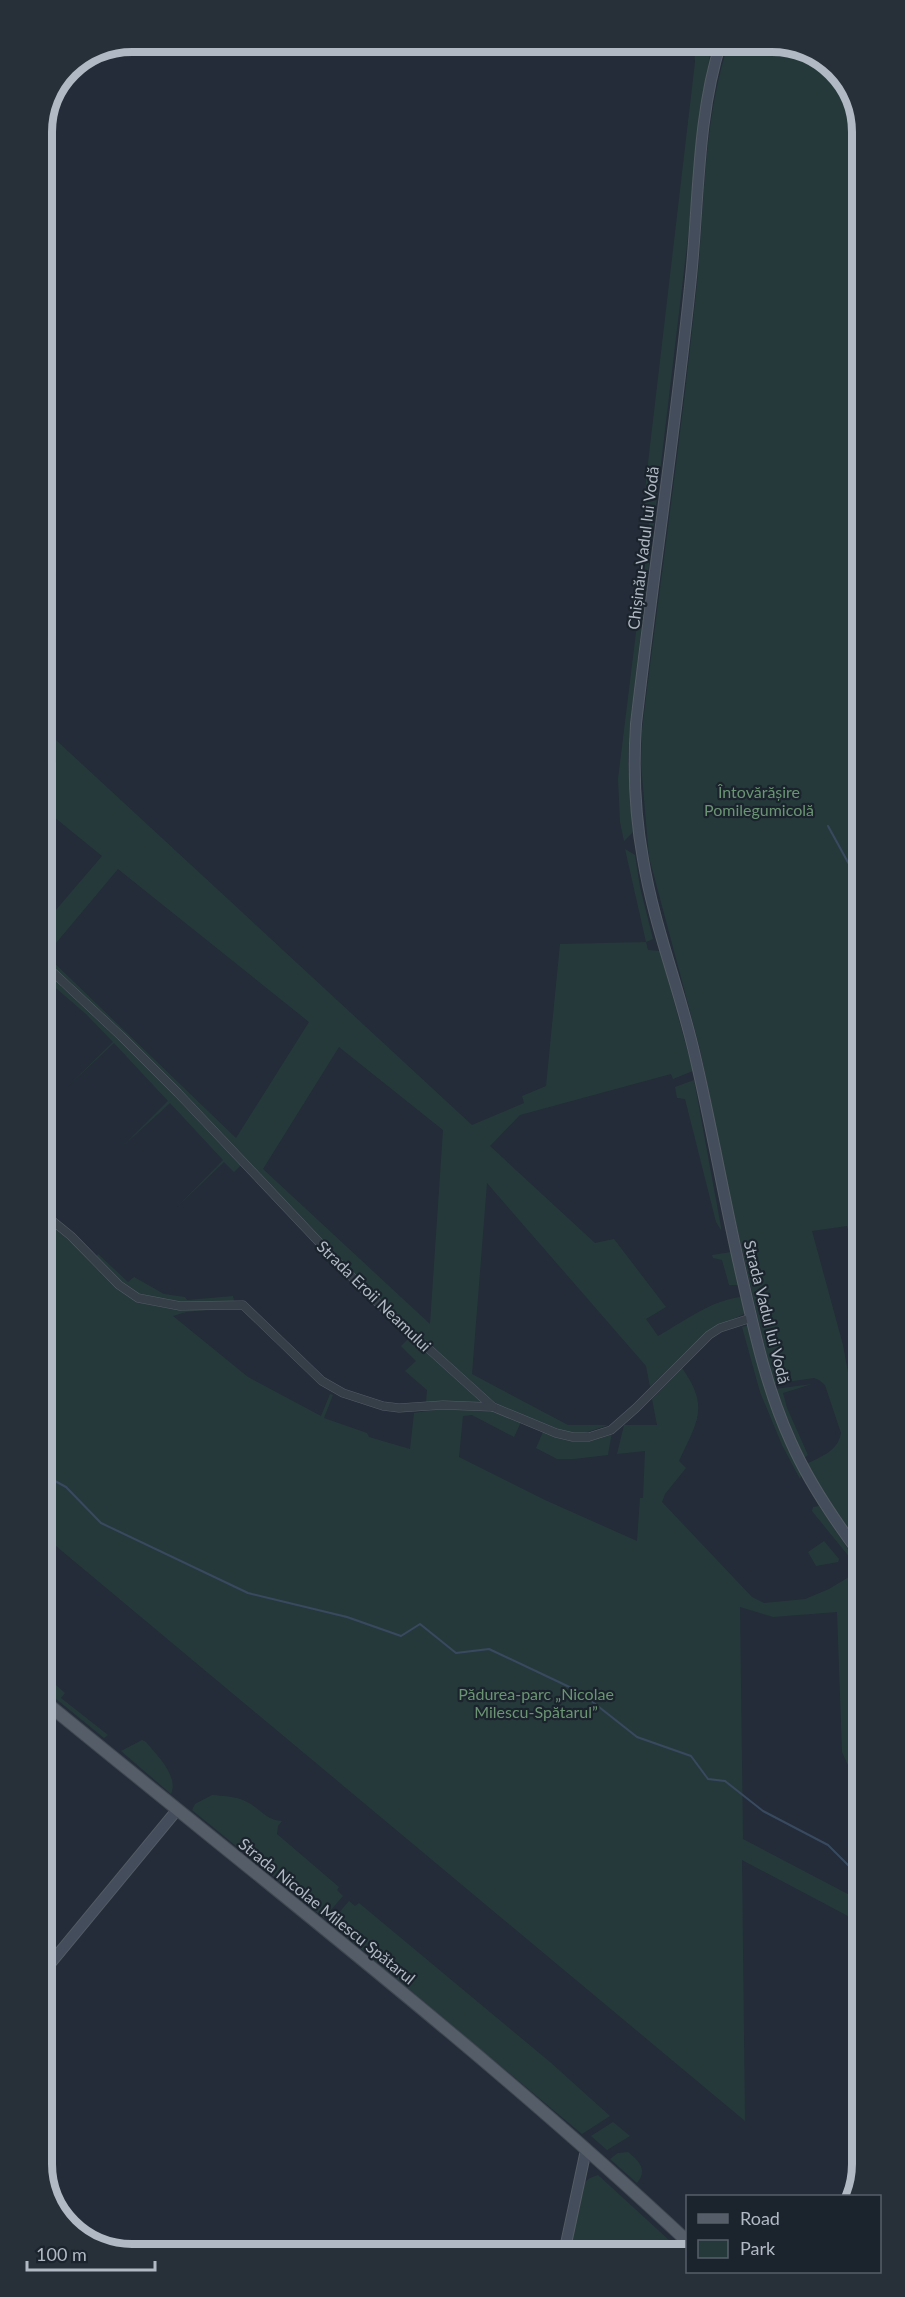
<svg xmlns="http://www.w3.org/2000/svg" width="905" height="2297" font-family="Lato,sans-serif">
<rect width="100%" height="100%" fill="#232c38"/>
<!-- green -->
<g fill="#26393a" fill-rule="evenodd">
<polygon points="694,42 709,42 710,52 630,724 628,761 633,832 624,841 620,822 618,779 651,510 644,510 646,480 695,62"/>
<path d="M729,42H779L832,64L860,109L862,1204L853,1205L860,1253L855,1254L847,1226L812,1231L843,1345L849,1378L862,1377V1385L850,1386L862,1487V1550L836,1514L806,1464C821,1457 838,1451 841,1433L825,1385L819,1380L814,1378L773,1384L729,1193L700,1049L649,857L641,764L642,730C660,581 682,433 697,284C705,203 703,120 729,42Z"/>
<path d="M43,728L472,1125L524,1103L522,1096L546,1086L560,944L646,942L625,849L635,855L640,887L653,939L646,942L648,950L660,951L693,1071L673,1079L671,1074L520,1115L490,1146L595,1243L614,1239L666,1307L646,1319L658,1336C683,1322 713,1299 742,1297L746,1313L716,1327L696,1342L650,1387L646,1366L487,1183L472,1374L568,1425H608L579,1435L571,1434L500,1406L487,1397L340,1263L318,1235L143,1052L43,958V925L102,856L43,808ZM118,869L309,1022L236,1138L46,955ZM339,1047L443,1130L430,1324L263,1169Z"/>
<polygon points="43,968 137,1056 241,1165 234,1172 224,1162 177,1207 223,1160 170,1103 122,1147 168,1101 114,1043 66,1088 113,1042 86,1014 43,977"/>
<polygon points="694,1080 721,1227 721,1230 716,1222 685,1099 677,1098 675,1087"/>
<path d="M44,1220L88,1256L134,1300L153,1305L183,1309L227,1308L186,1312L173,1316L248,1377L321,1416L330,1394L333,1395L324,1418L367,1433L369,1437L410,1449L414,1413C439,1409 469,1405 494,1411C503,1414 512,1419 521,1422L514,1437L472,1415L463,1416L459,1457L545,1500L637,1541L640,1498H643L645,1451L617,1454L624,1425H657L652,1399L682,1368C710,1407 697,1422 679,1461L686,1468L665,1494L662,1502L752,1597L764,1603L805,1599L829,1589L862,1569V1796L842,1752L837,1612L773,1617L740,1607L743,1839L863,1902V1924L742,1860L745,2121L44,1536Z"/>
<polygon points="731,1252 739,1285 729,1285 722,1260 713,1258 712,1255"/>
<path d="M98,1254L128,1282L134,1277L164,1294L185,1297L187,1300L233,1296L234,1301C206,1303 152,1308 129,1289C117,1280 107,1267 96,1257Z"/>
<path d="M749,1325C762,1379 776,1423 802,1473L800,1479L782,1445L760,1392L742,1327Z"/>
<polygon points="410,1337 484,1403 426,1402 427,1390 405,1371 416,1361 401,1346"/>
<polygon points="812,1384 783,1393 787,1408 808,1455 804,1458 775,1389"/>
<path d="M543,1432C572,1442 583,1442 612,1432L608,1455L574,1459H557L536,1448Z"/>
<polygon points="819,1506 852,1555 851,1559 812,1511 813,1507"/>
<polygon points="824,1541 839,1559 838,1562 816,1566 808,1552"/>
<polygon points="49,1679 65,1693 61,1698 108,1735 104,1738 44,1689 44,1683"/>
<path d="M142,1740L146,1742C156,1755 179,1775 171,1794L121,1751Z"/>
<path d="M212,1795C223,1796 234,1796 245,1801C259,1807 266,1821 282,1821L278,1826L277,1834L339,1887L337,1890L343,1896L324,1918L192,1810L195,1804Z"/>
<polygon points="349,1901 355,1906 359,1903 550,2062 610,2116 582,2134 330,1923"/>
<polygon points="613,2122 630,2136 607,2150 591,2136"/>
<path d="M628,2152C639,2161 648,2170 637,2183L610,2159L618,2153Z"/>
<polygon points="598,2175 682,2252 569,2253 585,2182 590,2178"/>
</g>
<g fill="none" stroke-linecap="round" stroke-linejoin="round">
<!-- stream -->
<g stroke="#394a60" stroke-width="2">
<polyline points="828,826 861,886"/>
<polyline points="44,1475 66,1487 101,1523 248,1593 347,1617 401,1636 420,1624 456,1653 489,1649 580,1692 637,1737 691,1756 708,1779 725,1781 763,1811 828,1845 863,1880"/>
</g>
<!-- street casing -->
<g stroke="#545c66" stroke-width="9">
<g id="street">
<polyline points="43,963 121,1036 178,1093 367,1293 493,1407 556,1433 573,1437 589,1437 611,1430 636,1408 709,1335 720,1328 751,1318"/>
<polyline points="44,1214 71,1236 119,1285 138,1298 180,1306 243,1305 322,1381 343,1393 383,1406 399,1408 443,1405 493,1407"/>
</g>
</g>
<!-- secondary casing -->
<g stroke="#545c66" stroke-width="12">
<g id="secondary">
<path d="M721,42C697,117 699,199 691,277C676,426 653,575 636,724C633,769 635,815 643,859C654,926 680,990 695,1056C713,1133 726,1210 744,1286C756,1339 768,1392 791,1442C809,1483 835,1521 862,1557"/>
<polyline points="45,1970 177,1810"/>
<polyline points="564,2253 586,2150"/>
</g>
</g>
<!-- primary casing -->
<g stroke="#3f4751" stroke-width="14">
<path id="primary" d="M44,1701C261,1879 483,2050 688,2242"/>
</g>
<!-- street -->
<use href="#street" stroke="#363e48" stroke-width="8"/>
<!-- secondary -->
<use href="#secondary" stroke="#444d5b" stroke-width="10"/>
<!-- primary -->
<use href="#primary" stroke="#545d68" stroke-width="12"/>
</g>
<g text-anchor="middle" stroke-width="4.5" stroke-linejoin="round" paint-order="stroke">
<!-- street labels -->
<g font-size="16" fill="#b1b9c4" stroke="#1b232d">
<text transform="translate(643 548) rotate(-83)" y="6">Chișinău-Vadul lui Vodă</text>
<text transform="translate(374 1296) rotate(44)" y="6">Strada Eroii Neamului</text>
<text transform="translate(767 1312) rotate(76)" y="6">Strada Vadul lui Vodă</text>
<text transform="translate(327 1911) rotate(39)" y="6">Strada Nicolae Milescu Spătarul</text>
</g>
<!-- park labels -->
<g font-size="16" fill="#6a9473" stroke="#1b232d">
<text x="759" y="798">Întovărășire<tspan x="759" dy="18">Pomilegumicolă</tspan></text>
<text x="536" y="1700">Pădurea-parc „Nicolae<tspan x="536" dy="18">Milescu-Spătarul”</tspan></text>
</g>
</g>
<!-- crop -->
<path d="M0 0H905V2297H0ZM132 52H772A80 80 0 0 1 852 132V2164A80 80 0 0 1 772 2244H132A80 80 0 0 1 52 2164V132A80 80 0 0 1 132 52Z" fill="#272f39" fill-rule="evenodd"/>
<path fill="none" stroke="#b1b9c4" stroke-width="8" d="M132 52H772A80 80 0 0 1 852 132V2164A80 80 0 0 1 772 2244H132A80 80 0 0 1 52 2164V132A80 80 0 0 1 132 52Z"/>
<!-- legend -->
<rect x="686" y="2195" width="195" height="78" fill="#1b232d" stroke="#575f69" stroke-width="1.5"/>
<rect x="698" y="2214" width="30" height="9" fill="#545d68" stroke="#575f69" stroke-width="1.5"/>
<text x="740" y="2225" font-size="18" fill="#b1b9c4">Road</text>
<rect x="698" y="2240" width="30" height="18" fill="#26393a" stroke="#575f69" stroke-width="1.5"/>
<text x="740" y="2255" font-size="18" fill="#b1b9c4">Park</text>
<!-- scale -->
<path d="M27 2261v9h128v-9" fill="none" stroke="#b1b9c4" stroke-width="3"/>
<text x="36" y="2261" font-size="18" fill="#b1b9c4" stroke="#1b232d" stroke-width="4.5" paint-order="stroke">100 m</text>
</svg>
